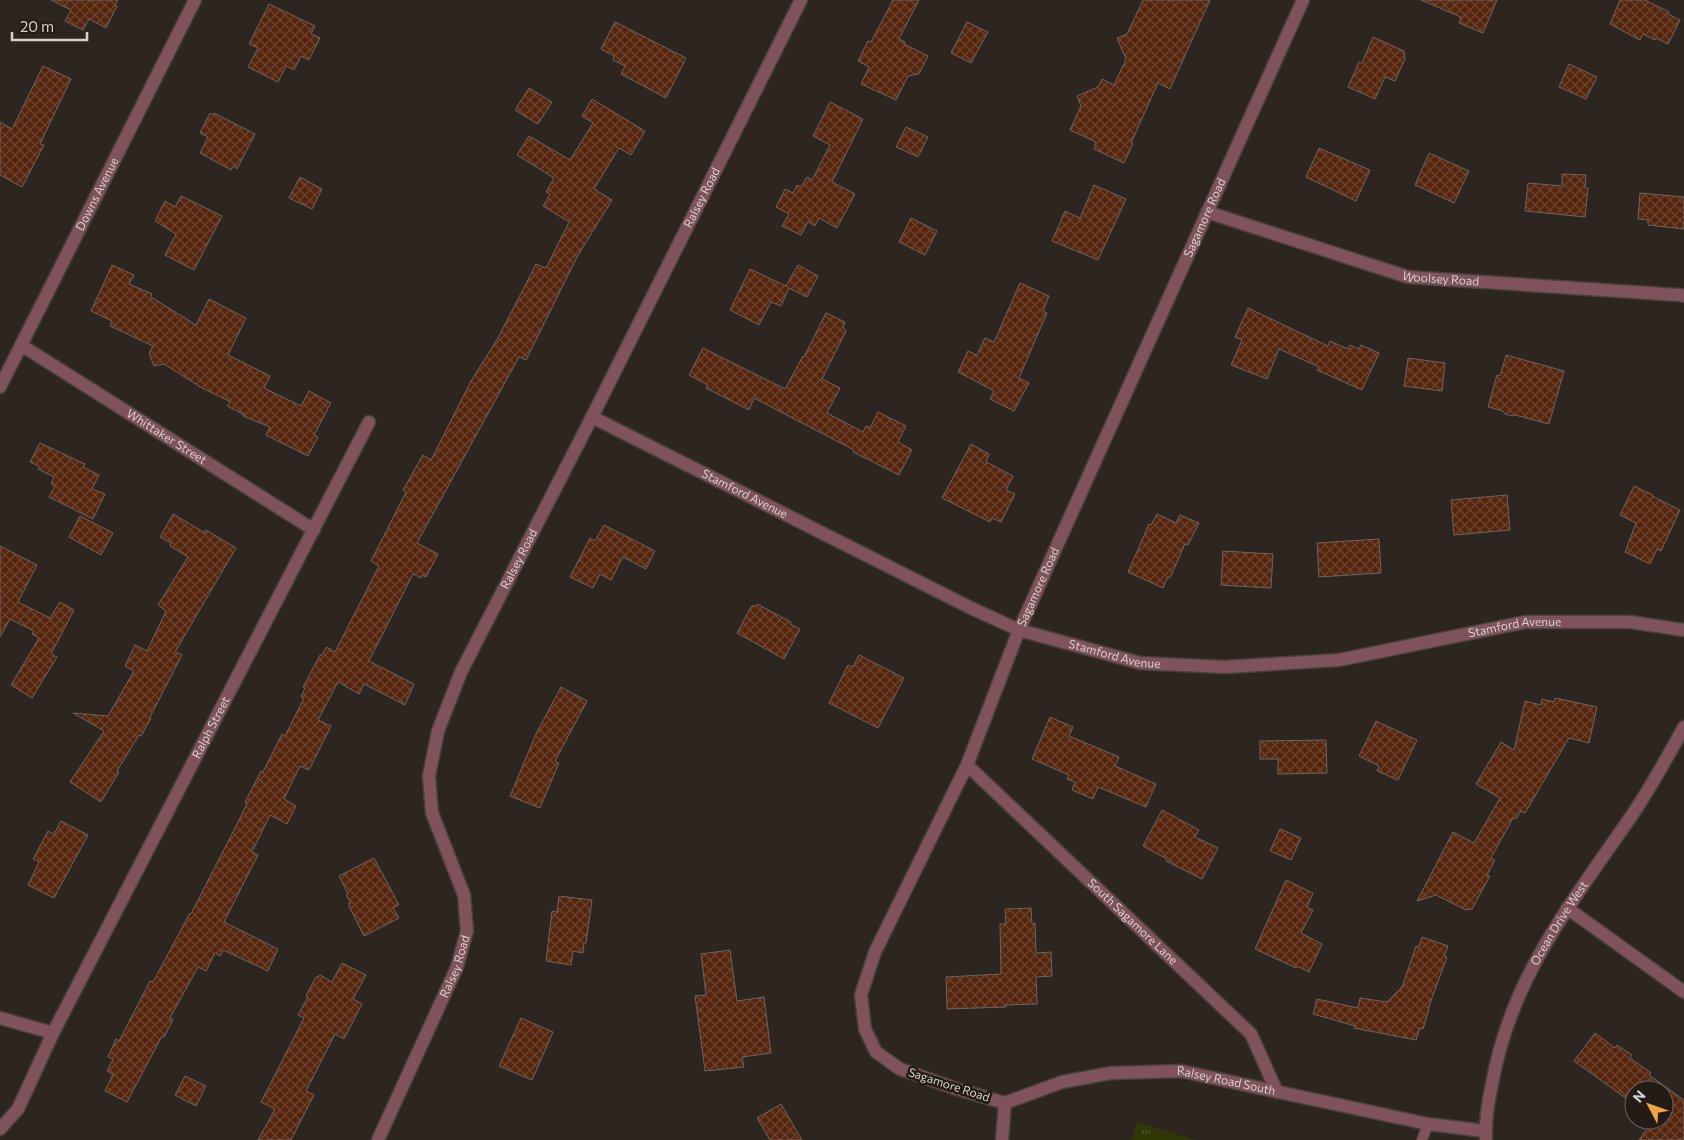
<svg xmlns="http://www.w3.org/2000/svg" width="1684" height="1140" font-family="Commissioner,sans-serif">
<defs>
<pattern id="park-tufts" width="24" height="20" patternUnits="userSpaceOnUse" patternTransform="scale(1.25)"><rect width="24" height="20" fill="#313605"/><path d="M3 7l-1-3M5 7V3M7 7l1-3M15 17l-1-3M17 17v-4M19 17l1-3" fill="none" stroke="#4e5228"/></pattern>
<pattern id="building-cross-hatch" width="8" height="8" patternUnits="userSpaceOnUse" patternTransform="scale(1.25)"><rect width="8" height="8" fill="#56250e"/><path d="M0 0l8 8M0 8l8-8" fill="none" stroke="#6d4430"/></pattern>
</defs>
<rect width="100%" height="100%" fill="#2c2520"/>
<!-- park -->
<polygon fill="url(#park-tufts)" points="1137,1122 1196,1140 1132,1140"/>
<!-- building -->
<g fill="url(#building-cross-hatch)" stroke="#6d6460">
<polygon points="51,0 118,0 115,5 117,6 106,28 89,19 83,30 65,21 71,10"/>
<polygon points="893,0 919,0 899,39 905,42 904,44 928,56 919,74 908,76 896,100 861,84 869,67 858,61 868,41 871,42"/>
<polygon points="1143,0 1210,0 1170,89 1158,83 1131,143 1133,144 1124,163 1094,149 1096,142 1070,130 1081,106 1077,96 1098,87 1102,79 1114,85 1126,59 1117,38 1127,34"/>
<polygon points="1421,0 1497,0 1483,33 1459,23 1461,17"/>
<polygon points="1620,0 1645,0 1669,12 1668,14 1680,20 1668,44 1656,38 1655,40 1643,34 1640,40 1610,24"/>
<polygon points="269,4 315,26 311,34 320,38 309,60 301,56 294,70 286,66 278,82 248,67 258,48 249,44"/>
<polygon points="615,22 686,58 666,98 621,74 625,66 613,60 614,56 601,49"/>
<polygon points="967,22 988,32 971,63 951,53"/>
<polygon points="1373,37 1404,51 1405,59 1395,81 1385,77 1375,99 1348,87 1359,62 1362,63"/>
<polygon points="1569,64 1597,77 1586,99 1559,87"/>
<polygon points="43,66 71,79 40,144 44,145 22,187 0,175 0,122 12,129"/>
<polygon points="529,88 552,102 538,124 515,110"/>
<polygon points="592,99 645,131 631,155 619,148 594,189 612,200 577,257 526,360 519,357 417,543 438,554 426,577 422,575 421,578 413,574 369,661 414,684 405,705 364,684 359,694 338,682 318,720 331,726 309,770 300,766 284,799 296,806 287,824 270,815 252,852 258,855 224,922 278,949 268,971 223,950 220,956 215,953 206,971 198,967 170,1018 173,1020 164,1037 162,1036 127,1102 105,1091 113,1074 107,1071 113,1059 108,1057 116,1039 119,1041 150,981 153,982 190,913 191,914 240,818 247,803 245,802 261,771 263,772 282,734 285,736 304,698 301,697 305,688 303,687 320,655 321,656 327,647 335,652 379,566 371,561 406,492 403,490 423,455 431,460 471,381 498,338 536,264 546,268 569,222 543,206 550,194 546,192 554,178 517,155 529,136 570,160 593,123 582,116"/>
<polygon points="830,102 863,119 832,182 855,194 837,228 819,218 815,226 808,222 801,235 782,226 789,214 776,207 785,189 793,193 797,185 801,187 807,177 812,180 830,145 813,136"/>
<polygon points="210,113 213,115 214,113 255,134 237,169 233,166 231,170 200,153 208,137 200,133"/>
<polygon points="906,127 928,137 918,157 896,147"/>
<polygon points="1319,148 1370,170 1356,201 1306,177"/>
<polygon points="1429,153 1469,171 1454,203 1415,185"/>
<polygon points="1562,174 1586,175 1585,188 1588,188 1585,217 1525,211 1528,183 1562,186"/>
<polygon points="300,177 322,189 312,209 289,198"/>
<polygon points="1094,185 1126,199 1098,260 1052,241 1065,211 1080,218"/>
<polygon points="1640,193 1684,197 1684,229 1648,225 1648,220 1638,219"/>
<polygon points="181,196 222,216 194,270 165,255 176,234 155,221 165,201 175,207"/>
<polygon points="911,218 937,231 925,255 899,242"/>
<polygon points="112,265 134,275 129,284 152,294 151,297 196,325 209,299 246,318 228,355 270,376 264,388 301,406 309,391 331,403 314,435 318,437 308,456 266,435 270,427 243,416 243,414 227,406 230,402 227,400 202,388 164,364 154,366 149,353 153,346 110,326 112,321 91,311"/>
<polygon points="798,265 818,276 807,297 789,288 781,306 771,302 759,325 730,310 750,269 786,286"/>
<polygon points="1020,283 1049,296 1043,311 1047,313 1019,378 1029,383 1014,411 990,399 994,391 958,372 968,351 977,355 985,338 994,342"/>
<polygon points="1248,308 1328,346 1330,341 1348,349 1350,345 1359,349 1361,345 1379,353 1362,390 1317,370 1319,367 1279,349 1267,379 1231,365 1242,340 1235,337"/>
<polygon points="826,313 845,322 843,327 846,331 822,379 840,388 827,413 863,432 866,426 870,428 878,412 906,426 898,442 912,450 899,475 853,452 854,450 754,398 749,410 706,388 708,385 689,375 703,348 785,389 803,356 804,357"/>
<polygon points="1506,355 1564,371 1549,424 1515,415 1512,416 1505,414 1503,411 1488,407 1497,375 1500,376"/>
<polygon points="1408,358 1445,363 1442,391 1404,386"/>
<polygon points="40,443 85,464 83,467 99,475 92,489 105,494 93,519 49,497 55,486 51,484 54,477 38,469 39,466 30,462"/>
<polygon points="971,444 989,454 986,462 1013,476 1006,490 1015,494 1001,522 992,518 990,522 942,498"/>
<polygon points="1634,486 1653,495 1652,496 1680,510 1661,551 1657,549 1650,564 1625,552 1636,523 1620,515"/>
<polygon points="1507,495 1510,530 1454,535 1451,500"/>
<polygon points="173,514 205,533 206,530 236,548 175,652 182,655 150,717 151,718 141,736 139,735 117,771 119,772 101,802 70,782 104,731 73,713 108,716 134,671 125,666 135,645 147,651 166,611 158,605 188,557 170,546 171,543 160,537"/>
<polygon points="1157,514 1176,523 1180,515 1199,523 1188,545 1185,544 1170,578 1168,577 1163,588 1128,572 1149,524 1151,525"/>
<polygon points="80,516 113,533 101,555 69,537"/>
<polygon points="604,525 655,551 646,569 623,557 611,580 600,574 593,588 570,577 590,538 595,541"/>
<polygon points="1379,539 1381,573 1319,577 1317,543"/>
<polygon points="0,546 37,565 18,602 50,618 60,602 74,610 51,654 57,657 32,698 11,685 39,638 32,634 34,631 10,619 0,637"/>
<polygon points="1223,551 1273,554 1271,588 1221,585"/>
<polygon points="757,604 791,622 790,624 800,629 784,659 737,633 751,607 753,605 755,607"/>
<polygon points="859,655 904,678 878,728 829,703 848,665 853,667"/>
<polygon points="561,687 587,701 555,761 559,763 540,808 510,796 536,734"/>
<polygon points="1555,698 1597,707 1589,743 1569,738 1525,813 1521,811 1516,819 1513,818 1491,858 1495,860 1487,875 1490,876 1472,909 1466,910 1436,895 1417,901 1453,832 1474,843 1500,798 1476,784 1501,742 1514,750 1525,701 1541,705 1542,699 1554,702"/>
<polygon points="1050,717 1073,727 1069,736 1119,757 1115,766 1156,784 1146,807 1098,787 1093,799 1072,790 1075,782 1067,779 1069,775 1032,759"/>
<polygon points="1376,721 1417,740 1398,780 1377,771 1379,766 1359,756"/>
<polygon points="1326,740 1327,773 1278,774 1278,759 1260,759 1260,741"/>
<polygon points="1162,810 1199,830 1195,837 1218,848 1202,879 1166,861 1167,859 1143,846"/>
<polygon points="61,821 88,835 54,898 28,885 39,862 33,859 48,831 54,834"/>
<polygon points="1280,829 1301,838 1291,860 1270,851"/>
<polygon points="374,858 399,905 393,908 399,918 364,936 349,906 349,903 351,903 346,895 348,894 339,876"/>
<polygon points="1286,880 1313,893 1307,907 1313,910 1301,933 1322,944 1309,972 1297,966 1296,968 1255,949"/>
<polygon points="559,896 592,900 586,943 584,943 583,953 573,951 571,965 546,961 552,911 557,912"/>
<polygon points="1031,908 1032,924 1035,923 1036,953 1051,952 1052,976 1036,977 1037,1004 1006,1005 1006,1007 947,1009 946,977 1001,974 1000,924 1006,924 1005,909"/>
<polygon points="1422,937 1448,946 1444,956 1447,957 1428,1009 1429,1009 1423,1029 1420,1028 1416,1040 1354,1028 1355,1026 1313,1014 1317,999 1358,1008 1360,998 1387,1002 1402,987 1416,946 1419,947"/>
<polygon points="730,950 737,1001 764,997 771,1053 742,1057 744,1067 705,1071 695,996 706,995 701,954"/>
<polygon points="342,963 366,975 353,999 362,1004 344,1039 335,1034 306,1091 314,1095 291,1140 258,1140 275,1109 261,1102 304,1018 298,1015 308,997 306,996 316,977 318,977 320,975 332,982"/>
<polygon points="521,1018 553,1032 532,1080 499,1066"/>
<polygon points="1595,1033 1615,1048 1617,1045 1632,1055 1630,1058 1651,1073 1649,1075 1684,1100 1684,1140 1639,1140 1653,1120 1664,1120 1664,1090 1634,1090 1634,1104 1574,1061"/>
<polygon points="185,1076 206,1086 196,1106 175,1095"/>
<polygon points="781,1104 802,1140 770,1140 757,1118"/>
</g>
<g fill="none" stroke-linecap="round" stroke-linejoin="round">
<!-- service casing -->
<g stroke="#47413c" stroke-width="12">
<polyline id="service" points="1422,1140 1428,1124"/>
</g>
<!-- minor casing -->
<g stroke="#47413c" stroke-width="15">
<g id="minor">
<path id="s1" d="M1207,212L1408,277L1679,295L1684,296"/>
<path id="s2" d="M21,345L314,530"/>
<path id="s3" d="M0,387L195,0"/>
<path id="s4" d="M592,417L971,608L1019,630L1140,663L1225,667L1339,660L1525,622H1630L1684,630"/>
<path id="s5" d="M967,765L1251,1034L1277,1092"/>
<polyline points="1567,908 1684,992"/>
<path id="s6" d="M0,1018L53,1033L369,422"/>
<path id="s7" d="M1005,1103L957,1089L900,1069L876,1052L865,1029L861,995L875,952L967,765L1019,630L1303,0"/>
<polyline points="0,1129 18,1109 53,1033"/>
<path id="s8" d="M378,1140L457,967L467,931L464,895L432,813L429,776L438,731L461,672L592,417L801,0"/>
<path id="s9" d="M1002,1140L1005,1103L1062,1082L1111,1073L1181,1071L1428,1124L1485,1131"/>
<path id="s10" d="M1486,1140C1485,1121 1488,1102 1492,1084C1511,977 1571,904 1630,818C1650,789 1667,758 1684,727"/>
</g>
</g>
<!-- service -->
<use href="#service" stroke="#80525b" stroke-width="10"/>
<!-- minor -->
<use href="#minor" stroke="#80525b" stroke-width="12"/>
</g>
<g text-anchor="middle" stroke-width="5" stroke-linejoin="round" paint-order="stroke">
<!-- street labels -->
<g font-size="12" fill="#d5d1cd" stroke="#221b16">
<text dy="4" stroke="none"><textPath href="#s3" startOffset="216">Downs Avenue</textPath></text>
<text dy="4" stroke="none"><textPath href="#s8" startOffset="1030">Ralsey Road</textPath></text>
<text dy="4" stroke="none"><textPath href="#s7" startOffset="1050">Sagamore Road</textPath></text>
<text dy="4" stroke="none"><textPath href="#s1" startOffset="244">Woolsey Road</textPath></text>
<text dy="4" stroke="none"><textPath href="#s2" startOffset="172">Whittaker Street</textPath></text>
<text dy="4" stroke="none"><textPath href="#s4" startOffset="171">Stamford Avenue</textPath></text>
<text dy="4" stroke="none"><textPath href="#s8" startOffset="625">Ralsey Road</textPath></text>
<text dy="4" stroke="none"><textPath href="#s7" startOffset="645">Sagamore Road</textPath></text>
<text dy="4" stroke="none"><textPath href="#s4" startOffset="981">Stamford Avenue</textPath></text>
<text dy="4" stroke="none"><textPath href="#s4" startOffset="576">Stamford Avenue</textPath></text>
<text dy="4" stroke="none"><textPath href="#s6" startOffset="399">Ralph Street</textPath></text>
<text dy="4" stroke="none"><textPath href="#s5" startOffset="228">South Sagamore Lane</textPath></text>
<text dy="4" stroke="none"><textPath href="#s10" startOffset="232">Ocean Drive West</textPath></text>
<text dy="4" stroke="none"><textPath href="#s8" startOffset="190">Ralsey Road</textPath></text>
<text dy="4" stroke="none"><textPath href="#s9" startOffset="264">Ralsey Road South</textPath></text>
<text transform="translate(949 1085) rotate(18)" y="4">Sagamore Road</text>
</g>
</g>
<!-- north arrow -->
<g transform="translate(1649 1105) rotate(311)"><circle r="24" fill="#221b16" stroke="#6a645f"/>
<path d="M0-4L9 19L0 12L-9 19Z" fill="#f4a344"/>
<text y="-8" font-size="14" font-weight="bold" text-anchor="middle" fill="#d5d1cd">N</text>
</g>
<!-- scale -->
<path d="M12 32v8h75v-8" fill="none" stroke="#d5d1cd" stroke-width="2.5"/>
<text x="20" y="32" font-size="15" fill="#d5d1cd" stroke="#221b16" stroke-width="4" paint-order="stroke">20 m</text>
</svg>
